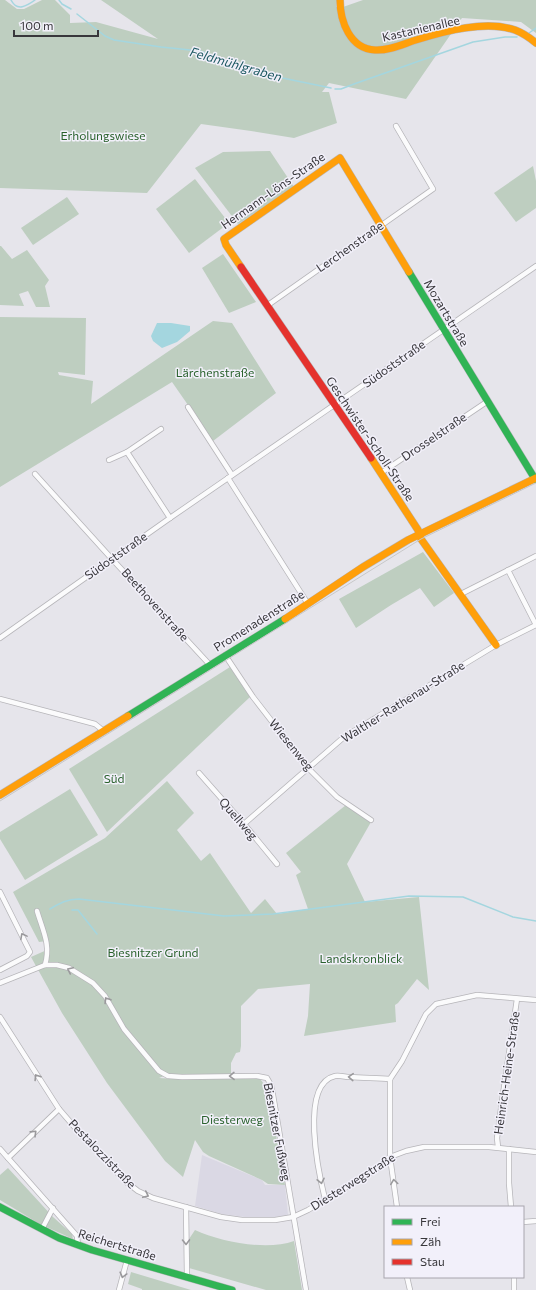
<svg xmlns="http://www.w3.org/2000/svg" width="536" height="1290" font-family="Commissioner,sans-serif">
<rect width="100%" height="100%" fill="#e6e5eb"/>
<!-- built -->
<polygon fill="#dad8e4" points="202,1155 262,1180 265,1185 285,1185 288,1215 275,1217 245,1217 222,1214 195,1206"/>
<!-- green -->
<g fill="#becec0">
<polygon points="0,0 5,0 17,9 24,9 42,0 55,0 70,15 70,23 96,22 158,39 101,0 336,0 336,7 343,7 363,0 536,0 536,33 521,22 462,18 406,99 329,83 322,92 329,92 337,123 294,138 251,131 201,124 147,193 0,188"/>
<polygon points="270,151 294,187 238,224 195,168 223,152"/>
<polygon points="533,166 536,181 536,208 516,222 494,193"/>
<polygon points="195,179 229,223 189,253 156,209"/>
<polygon points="67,197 79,214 33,245 21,228"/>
<polygon points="0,246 1,246 12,259 27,250 49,280 45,286 50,307 36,307 28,291 19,294 24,306 0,305"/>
<polygon points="223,254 256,302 229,313 202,268"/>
<polygon points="0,317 86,318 85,375 58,372 59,375 93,381 91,404 213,321 232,323 276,393 213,441 172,382 0,487"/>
<polygon points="423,552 454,593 434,607 420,588 391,605 356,628 339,599"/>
<polygon points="230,667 250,697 107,832 69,769"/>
<polygon points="167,781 194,813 177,830 201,861 210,853 251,913 265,899 277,914 308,909 296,875 301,872 286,853 346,805 371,822 347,864 365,902 419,897 429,990 417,979 398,1003 395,1005 396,1022 304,1036 308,1016 310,984 258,989 241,1006 241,1046 240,1052 236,1053 231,1063 231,1074 169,1074 159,1078 178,1079 258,1078 261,1080 268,1090 285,1185 268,1184 262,1180 209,1156 203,1152 195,1140 183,1177 165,1161 107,1083 62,1013 31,957 49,949 47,941 39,942 13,892 105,838"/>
<polygon points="70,789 98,835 25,880 0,839 0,832"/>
<polygon points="8,1168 53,1217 72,1234 73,1239 40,1224 0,1200 0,1175"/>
<path d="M195,1230C221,1242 267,1251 294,1241L302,1290H266L189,1268V1239Z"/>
<polygon points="131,1272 191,1290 142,1290 142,1289 128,1284"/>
</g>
<!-- water -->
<polygon fill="#a4d6df" points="157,323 171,323 190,326 190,331 177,342 162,348 153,341 151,336"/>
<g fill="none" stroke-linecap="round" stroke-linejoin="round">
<!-- stream -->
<g stroke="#a4d6df" stroke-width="1.5">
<path d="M11,0C17,12 27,6 35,0"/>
<polyline points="59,0 62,4 71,9"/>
<polyline points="77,14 105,36 114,40 161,47 200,51 263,74 331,88"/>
<polyline points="529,33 536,28"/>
<polyline points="335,89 341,89 354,84 473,42 505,37 517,37"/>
<path d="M50,909C60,903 67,899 79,899L224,916L273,914L409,896L463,897L513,917L536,921"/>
<polyline points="72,910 78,910 97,934"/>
</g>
<!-- street casing -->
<g stroke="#b6b5b9" stroke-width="6">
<g id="street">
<polyline points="268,305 433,189 396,126"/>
<polyline points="188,407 232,475"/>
<polyline points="161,429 127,452 170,518"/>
<polyline points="109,460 127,452"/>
<polyline points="381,473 488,401"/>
<polyline points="35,474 112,559 210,665"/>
<polyline points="228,478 308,604"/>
<polyline points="508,570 536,625"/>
<polyline points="461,594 536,556"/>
<polyline points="0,638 170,518 536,266"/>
<polyline points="225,655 253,697 308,768 337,797 371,820"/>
<polyline points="0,699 95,724 100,728 103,731"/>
<polyline points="199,773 244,824 277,864"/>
<polyline points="244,824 344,737 496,645 536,625"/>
<polyline points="0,892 30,952 27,956 0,970"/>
<path d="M37,911C43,931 51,945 45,965"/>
<polyline points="0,983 45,965 57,965 69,968 93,983 105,996 124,1029 159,1071 168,1076 182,1077 257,1076 267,1078 271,1085 273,1095 306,1290"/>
<polyline points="0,1017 59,1109 84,1138 125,1181 138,1191 153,1198 221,1217 242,1220 275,1220 293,1217 308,1210 375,1170 390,1157 406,1151 424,1147 489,1147 536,1152"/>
<polyline points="390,1079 402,1061 426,1014 436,1004 477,995 536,1000"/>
<polyline points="390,1079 390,1157 397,1207"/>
<polyline points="498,1147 497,1138 502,1101 517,999"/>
<polyline points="0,1149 77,1236 78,1245"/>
<polyline points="509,1149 509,1183 511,1207"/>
<polyline points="8,1158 59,1109"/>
<path d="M325,1199C319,1175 299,1084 335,1076C339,1075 346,1077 350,1077C364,1078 377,1078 390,1079"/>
<polyline points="186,1207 187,1277"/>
<polyline points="523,1222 536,1221"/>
<polyline points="42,1229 53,1208"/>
<polyline points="407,1277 410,1290"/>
<polyline points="119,1290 127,1260"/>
<polyline points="514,1290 514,1277"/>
</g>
</g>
<!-- fast casing -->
<g stroke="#b6b5b9" stroke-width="8">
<g id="fast">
<polyline points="409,272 535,479"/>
<polyline points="128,716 285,619"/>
<polyline points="0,1207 59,1238 92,1250 232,1290"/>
</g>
</g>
<!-- slow casing -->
<g stroke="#b6b5b9" stroke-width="8">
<g id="slow">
<path d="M340,0C340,21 350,49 375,50C389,51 403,44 416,40C445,31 486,20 515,30C523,33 530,38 536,43"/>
<polyline points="241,267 226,245 224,239 340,158 409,272"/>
<polyline points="371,458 418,530 421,539 496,645"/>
<polyline points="285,619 363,567 408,540 536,478"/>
<polyline points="0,795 128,716"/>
</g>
</g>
<!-- jam casing -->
<g stroke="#b6b5b9" stroke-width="8">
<polyline id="jam" points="241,267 371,458"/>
</g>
<!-- street -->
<use href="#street" stroke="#fbfbfc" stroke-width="4.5"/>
<!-- fast -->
<use href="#fast" stroke="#30b455" stroke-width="7"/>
<!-- slow -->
<use href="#slow" stroke="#ff9f0a" stroke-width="7"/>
<!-- jam -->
<use href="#jam" stroke="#e5322d" stroke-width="7"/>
<!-- tram -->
<polyline stroke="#c8c8c9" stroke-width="1" points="0,801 421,539 536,483"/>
</g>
<!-- one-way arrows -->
<defs><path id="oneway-chevron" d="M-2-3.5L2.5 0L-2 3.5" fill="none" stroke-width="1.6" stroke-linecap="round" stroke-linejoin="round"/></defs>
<g stroke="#9a999c">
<use href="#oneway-chevron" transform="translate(23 936) rotate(-118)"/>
<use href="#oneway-chevron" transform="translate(70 970) rotate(-155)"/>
<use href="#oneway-chevron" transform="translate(107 1000) rotate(-122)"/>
<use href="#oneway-chevron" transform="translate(232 1076) rotate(179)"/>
<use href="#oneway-chevron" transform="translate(37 1077) rotate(-122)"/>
<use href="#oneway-chevron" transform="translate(351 1077) rotate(-177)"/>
<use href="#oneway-chevron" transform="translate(34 1133) rotate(-44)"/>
<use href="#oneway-chevron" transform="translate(321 1181) rotate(78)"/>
<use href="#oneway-chevron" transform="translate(394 1182) rotate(-98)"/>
<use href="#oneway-chevron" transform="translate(146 1195) rotate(25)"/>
<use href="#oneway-chevron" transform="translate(186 1242) rotate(89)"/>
<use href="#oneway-chevron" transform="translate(123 1275) rotate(105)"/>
</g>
<g text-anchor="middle" stroke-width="3" stroke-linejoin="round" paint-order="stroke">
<!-- street labels -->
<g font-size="12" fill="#38373b" stroke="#f2f0fa">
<text transform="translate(421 29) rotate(-13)" y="4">Kastanienallee</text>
<text transform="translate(273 191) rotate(-35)" y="4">Hermann-Löns-Straße</text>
<text transform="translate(350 247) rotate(-35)" y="4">Lerchenstraße</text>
<text transform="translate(446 313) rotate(59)" y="4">Mozartstraße</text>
<text transform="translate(394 364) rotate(-35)" y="4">Südoststraße</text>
<text transform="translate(434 437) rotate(-34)" y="4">Drosselstraße</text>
<text transform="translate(370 439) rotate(56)" y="4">Geschwister-Scholl-Straße</text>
<text transform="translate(116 556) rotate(-35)" y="4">Südoststraße</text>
<text transform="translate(155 605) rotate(48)" y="4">Beethovenstraße</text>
<text transform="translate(259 621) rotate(-32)" y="4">Promenadenstraße</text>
<text transform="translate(403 702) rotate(-32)" y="4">Walther-Rathenau-Straße</text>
<text transform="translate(291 745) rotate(51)" y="4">Wiesenweg</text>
<text transform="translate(238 819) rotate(49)" y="4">Quellweg</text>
<text transform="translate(507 1073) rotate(-82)" y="4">Heinrich-Heine-Straße</text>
<text transform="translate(277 1132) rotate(79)" y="4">Biesnitzer Fußweg</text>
<text transform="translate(102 1154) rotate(46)" y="4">Pestalozzistraße</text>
<text transform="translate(353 1182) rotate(-32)" y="4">Diesterwegstraße</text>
<text transform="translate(117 1245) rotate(17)" y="4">Reichertstraße</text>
</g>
<!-- park labels -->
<g font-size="12" fill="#2a622d" stroke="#f2f0fa">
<text x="103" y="140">Erholungswiese</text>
<text x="215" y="377">Lärchenstraße</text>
<text x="114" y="783">Süd</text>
<text x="153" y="957">Biesnitzer Grund</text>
<text x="361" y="963">Landskronblick</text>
<text x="232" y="1124">Diesterweg</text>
</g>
<!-- water labels -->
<g font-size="13" font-style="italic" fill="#1d5962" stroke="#f2f0fa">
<text transform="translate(236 64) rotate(16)" y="5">Feldmühlgraben</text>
</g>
</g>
<!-- legend -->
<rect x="384" y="1206" width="140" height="72" fill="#f2f0fa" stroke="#a8a6ae"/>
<rect x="392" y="1219" width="20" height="6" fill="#30b455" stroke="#a8a6ae"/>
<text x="420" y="1226" font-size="12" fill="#38373b">Frei</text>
<rect x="392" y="1239" width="20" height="6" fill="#ff9f0a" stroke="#a8a6ae"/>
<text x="420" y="1246" font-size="12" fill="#38373b">Zäh</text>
<rect x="392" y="1259" width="20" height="6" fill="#e5322d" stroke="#a8a6ae"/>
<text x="420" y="1266" font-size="12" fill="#38373b">Stau</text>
<!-- scale -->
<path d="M14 30v6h84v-6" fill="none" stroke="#38373b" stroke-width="2"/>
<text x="20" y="30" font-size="12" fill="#38373b" stroke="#f2f0fa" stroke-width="3" paint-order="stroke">100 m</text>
</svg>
